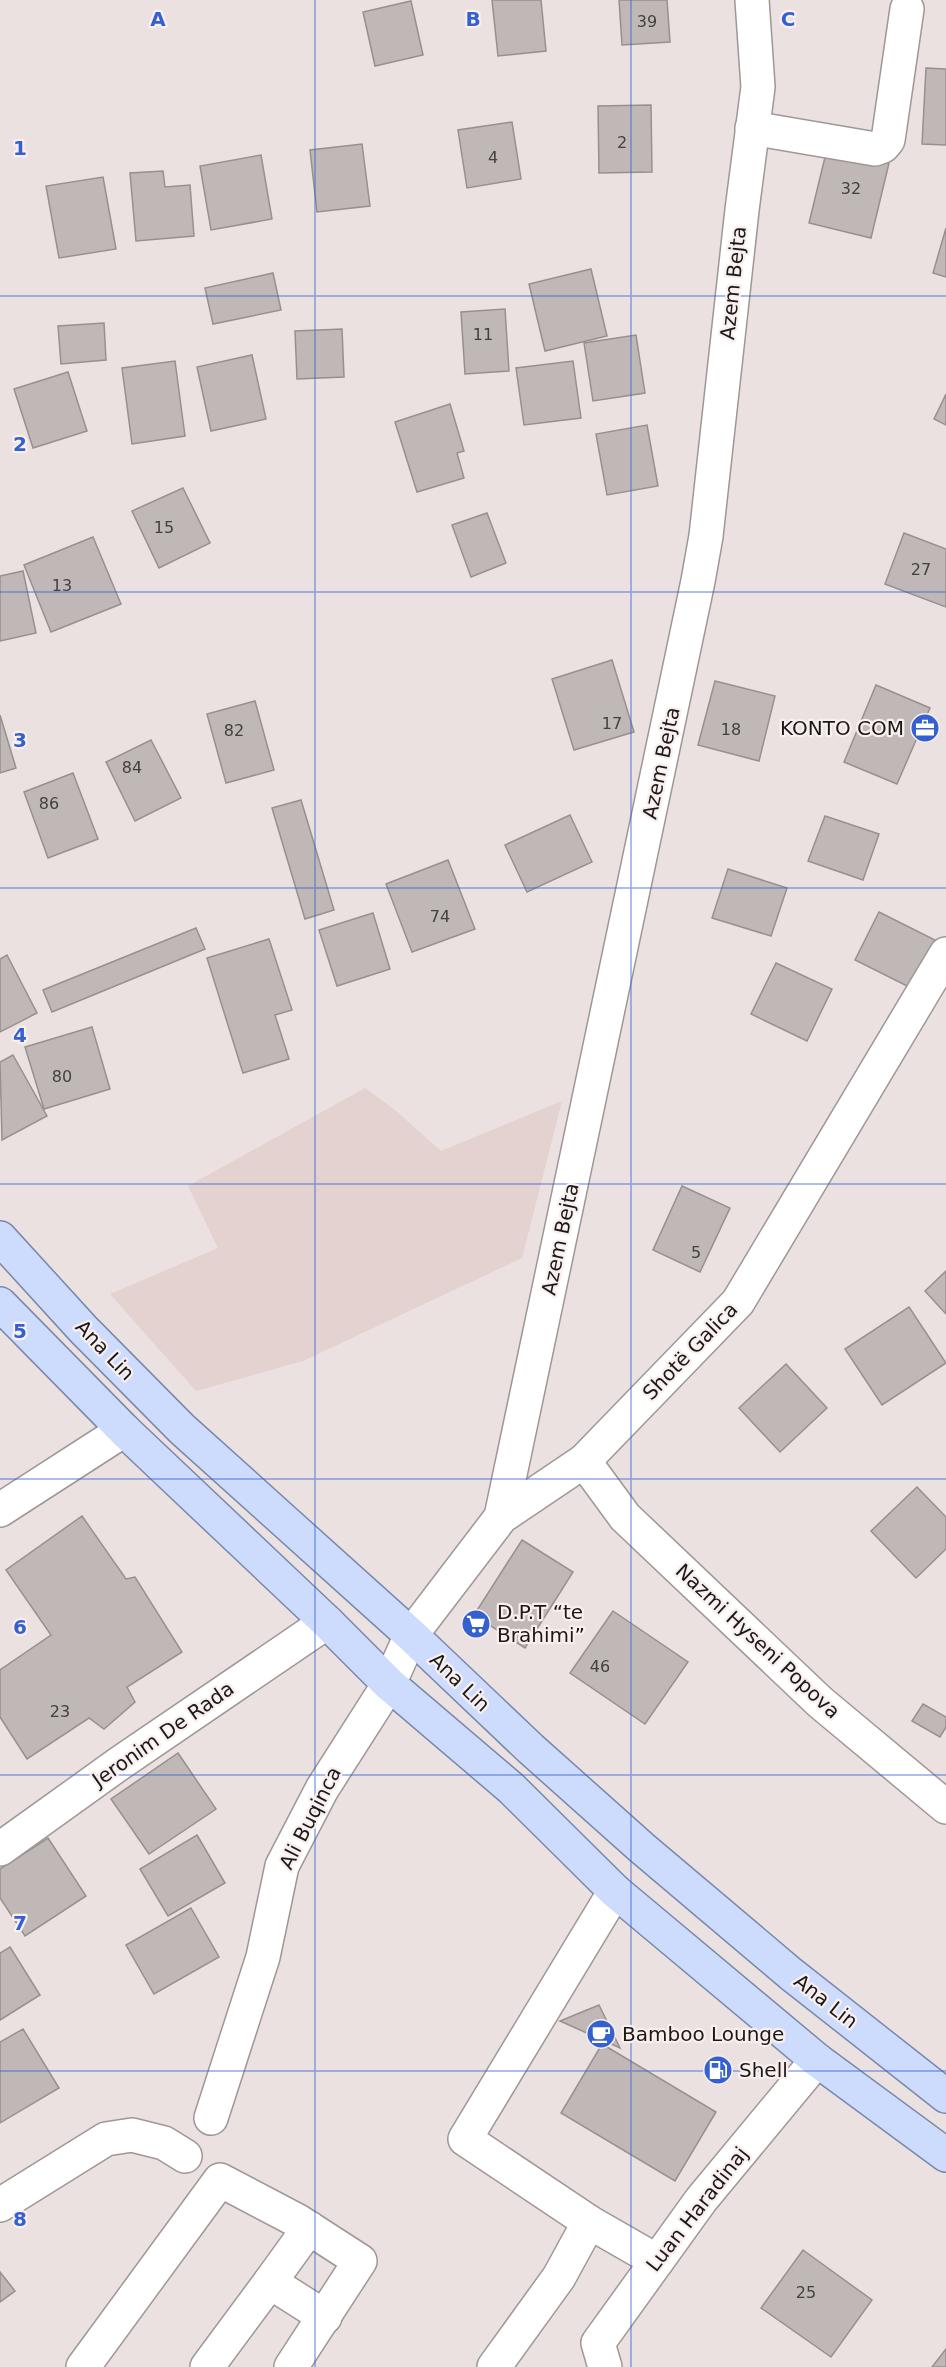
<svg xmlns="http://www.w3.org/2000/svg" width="946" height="2367" font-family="'DejaVu Sans',sans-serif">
<rect width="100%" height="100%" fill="#eae1e0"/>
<!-- built -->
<polygon fill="#e4d2d0" points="365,1088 395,1110 441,1151 562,1101 522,1258 303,1361 196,1391 110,1294 218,1248 188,1186"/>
<!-- building -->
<g fill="#c0b8b6" stroke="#98908f" stroke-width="1.5">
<polygon points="492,0 541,0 546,51 498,56"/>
<polygon points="619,0 667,0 670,42 622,45"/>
<polygon points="411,1 423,55 375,66 363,12"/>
<polygon points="926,68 946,69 946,145 922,144"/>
<polygon points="651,105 652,172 599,173 598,106"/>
<polygon points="512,122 521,179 467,188 458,130"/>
<polygon points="362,144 370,206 317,212 310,150"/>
<polygon points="827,149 889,163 871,238 809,223"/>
<polygon points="261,155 272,219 211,230 200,166"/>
<polygon points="163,171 165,187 190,185 194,236 136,241 130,173"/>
<polygon points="103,177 116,249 59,258 46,186"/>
<polygon points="946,228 946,277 933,273"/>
<polygon points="591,269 607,336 545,351 529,284"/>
<polygon points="273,273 281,310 213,324 205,288"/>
<polygon points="505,309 509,371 465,374 461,312"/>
<polygon points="104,323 106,360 61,364 58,326"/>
<polygon points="342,329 344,377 297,379 295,331"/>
<polygon points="636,335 645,393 593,401 584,343"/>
<polygon points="252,355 266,419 211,431 197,367"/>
<polygon points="175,361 185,436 132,444 122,368"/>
<polygon points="573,361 581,418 524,425 516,368"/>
<polygon points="68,372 87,431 33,448 14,389"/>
<polygon points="946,394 946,425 934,419"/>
<polygon points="450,404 464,451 457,453 464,478 417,492 395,422"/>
<polygon points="647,425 658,486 607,495 596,434"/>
<polygon points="183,488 210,543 159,568 132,511"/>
<polygon points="487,513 506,563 471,577 452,525"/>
<polygon points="904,533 946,549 946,607 885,584"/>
<polygon points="93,537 121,604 51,632 24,565"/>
<polygon points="23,571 36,633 0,641 0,576"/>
<polygon points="612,660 634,732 574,750 552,679"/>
<polygon points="715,681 775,696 759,761 698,745"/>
<polygon points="876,685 930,708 897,784 844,762"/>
<polygon points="255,701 274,770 226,783 207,714"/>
<polygon points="0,715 16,768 0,773"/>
<polygon points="151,740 181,798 135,821 106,762"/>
<polygon points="73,773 98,839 48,858 24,792"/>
<polygon points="301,800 334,910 305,919 272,808"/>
<polygon points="570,815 592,862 527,892 505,845"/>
<polygon points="825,816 879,834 863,880 808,861"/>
<polygon points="448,860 475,929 412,952 386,884"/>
<polygon points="728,869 787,888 771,936 712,918"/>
<polygon points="879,912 935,940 911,988 855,960"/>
<polygon points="373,913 390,969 337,986 319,930"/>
<polygon points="196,928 205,949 52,1012 43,990"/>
<polygon points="269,939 292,1010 275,1015 289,1059 243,1073 207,958"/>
<polygon points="7,955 37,1013 0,1032 0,959"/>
<polygon points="776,963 832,989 807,1041 751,1014"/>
<polygon points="92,1027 110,1089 44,1109 25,1047"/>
<polygon points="13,1055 47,1116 2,1140 0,1062"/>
<polygon points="682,1186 730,1208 700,1272 653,1250"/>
<polygon points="946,1271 946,1314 925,1291"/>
<polygon points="909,1307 946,1363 882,1405 845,1349"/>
<polygon points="786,1364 827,1408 780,1452 739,1408"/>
<polygon points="917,1487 946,1517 946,1549 916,1578 871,1531"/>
<polygon points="82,1516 126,1579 135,1577 182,1652 127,1687 135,1702 104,1729 89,1718 27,1759 0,1717 0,1670 51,1635 6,1570"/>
<polygon points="522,1540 573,1572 525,1648 474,1615"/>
<polygon points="613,1611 688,1662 645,1724 570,1673"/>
<polygon points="923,1704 946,1717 946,1727 940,1737 912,1721"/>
<polygon points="178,1753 216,1809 149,1854 111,1799"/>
<polygon points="197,1835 225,1883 168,1916 140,1869"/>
<polygon points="48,1838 86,1896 25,1936 0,1898 0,1869"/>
<polygon points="191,1908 219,1957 154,1994 126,1945"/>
<polygon points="10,1947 40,1995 0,2020 0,1953"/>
<polygon points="599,2005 620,2048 560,2021"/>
<polygon points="23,2029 59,2088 0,2123 0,2042"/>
<polygon points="602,2044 716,2112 675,2181 561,2113"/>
<polygon points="803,2250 872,2300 831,2357 761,2308"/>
<polygon points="0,2272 15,2291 0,2302"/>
<polygon points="946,2349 946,2367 932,2367"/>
</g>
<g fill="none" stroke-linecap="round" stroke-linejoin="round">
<!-- minor casing -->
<g stroke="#9f9796" stroke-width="36">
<g id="minor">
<polyline points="752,128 875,149 883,146 888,140 907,9"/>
<polyline points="584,1461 625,1517 820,1702 946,1807"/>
<polyline points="0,1510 124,1430"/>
<polyline points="501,1517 698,581 706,536 742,210 758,87 752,0"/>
<polyline points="0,1849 120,1763 327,1622"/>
<polyline points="615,1891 465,2139 589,2222 657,2261"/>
<polyline points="211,2118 263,1957 282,1866 322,1789 389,1684 411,1635 501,1517 584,1461 738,1302 946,954"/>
<polyline points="0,2205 106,2139 132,2135 164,2143 185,2156"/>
<polyline points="270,2282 309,2228"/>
<polyline points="83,2367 220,2180 298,2221 360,2261 291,2367"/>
<polyline points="207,2367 270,2282 325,2317"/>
<polyline points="494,2367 559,2277 589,2222"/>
<polyline points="605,2367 598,2343 701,2200 817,2060"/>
</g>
</g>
<!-- major casing -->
<g stroke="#7988ac" stroke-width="36">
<g id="major">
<polyline points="0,1238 83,1329 182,1429 411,1635 531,1749 642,1848 791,1974 946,2096"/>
<polyline points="0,1304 124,1430 327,1622 389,1684 511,1788 615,1891 817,2060 946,2155"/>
</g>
</g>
<!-- minor -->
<use href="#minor" stroke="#fff" stroke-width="33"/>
<!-- major -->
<use href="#major" stroke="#cddcfd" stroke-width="33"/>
</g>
<!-- grid -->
<path fill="none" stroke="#3460d0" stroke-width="1.5" stroke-opacity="0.55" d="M315,0V2367M631,0V2367M0,296H946M0,592H946M0,888H946M0,1184H946M0,1479H946M0,1775H946M0,2071H946"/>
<!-- icons -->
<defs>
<g id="office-disc" transform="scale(1.5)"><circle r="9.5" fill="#3460d0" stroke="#f8efee"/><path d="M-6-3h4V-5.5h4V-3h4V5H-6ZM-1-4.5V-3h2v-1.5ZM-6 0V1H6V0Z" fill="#fff"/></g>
<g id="supermarket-disc" transform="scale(1.5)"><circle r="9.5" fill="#3460d0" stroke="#f8efee"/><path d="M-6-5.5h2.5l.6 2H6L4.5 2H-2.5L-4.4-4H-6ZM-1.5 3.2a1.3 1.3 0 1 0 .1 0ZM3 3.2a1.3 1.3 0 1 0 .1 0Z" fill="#fff"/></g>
<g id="cafe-disc" transform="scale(1.5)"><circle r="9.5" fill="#3460d0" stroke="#f8efee"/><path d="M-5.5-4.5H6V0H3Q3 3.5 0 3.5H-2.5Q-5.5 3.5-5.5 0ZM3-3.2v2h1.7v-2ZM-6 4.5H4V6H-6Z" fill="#fff"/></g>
<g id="fuel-disc" transform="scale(1.5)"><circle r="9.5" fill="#3460d0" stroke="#f8efee"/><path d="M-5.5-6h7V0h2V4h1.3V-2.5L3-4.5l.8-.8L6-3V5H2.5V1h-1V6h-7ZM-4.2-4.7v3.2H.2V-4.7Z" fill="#fff"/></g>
</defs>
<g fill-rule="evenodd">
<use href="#office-disc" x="925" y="728"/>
<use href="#supermarket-disc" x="476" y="1624"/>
<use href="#cafe-disc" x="601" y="2034"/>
<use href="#fuel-disc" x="718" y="2070"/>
</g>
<g text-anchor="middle" stroke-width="4.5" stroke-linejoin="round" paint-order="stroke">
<!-- number labels -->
<g font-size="16" fill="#444040">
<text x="647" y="27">39</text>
<text x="622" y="148">2</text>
<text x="493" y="163">4</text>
<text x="851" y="194">32</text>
<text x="483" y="340">11</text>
<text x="164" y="533">15</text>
<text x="921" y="575">27</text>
<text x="62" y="591">13</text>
<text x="612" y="729">17</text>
<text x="731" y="735">18</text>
<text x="234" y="736">82</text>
<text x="132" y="773">84</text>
<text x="49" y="809">86</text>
<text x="440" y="922">74</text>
<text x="62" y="1082">80</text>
<text x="696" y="1258">5</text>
<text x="600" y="1672">46</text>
<text x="60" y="1717">23</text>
<text x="806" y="2298">25</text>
</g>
<!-- street labels -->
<g font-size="20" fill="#1b1818" stroke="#f8efee">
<text transform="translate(733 283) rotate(-84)" y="7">Azem Bejta</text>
<text transform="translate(661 763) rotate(-78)" y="7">Azem Bejta</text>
<text transform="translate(560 1239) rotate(-78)" y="7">Azem Bejta</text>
<text transform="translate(105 1350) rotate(46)" y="7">Ana Lin</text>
<text transform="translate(690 1351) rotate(-46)" y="7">Shotë Galica</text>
<text transform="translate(758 1641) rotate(43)" y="7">Nazmi Hyseni Popova</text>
<text transform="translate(460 1682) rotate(44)" y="7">Ana Lin</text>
<text transform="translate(163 1734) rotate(-35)" y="7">Jeronim De Rada</text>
<text transform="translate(310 1818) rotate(-63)" y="7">Ali Buqinca</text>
<text transform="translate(826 2001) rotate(38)" y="7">Ana Lin</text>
<text transform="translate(697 2209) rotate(-52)" y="7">Luan Haradinaj</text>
</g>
<!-- poi labels -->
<g font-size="20" fill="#1b1818" stroke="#f8efee" text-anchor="start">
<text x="904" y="735" text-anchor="end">KONTO COM</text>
<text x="497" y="1619">D.P.T “te<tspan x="497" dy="23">Brahimi”</tspan></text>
<text x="622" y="2041">Bamboo Lounge</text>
<text x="739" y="2077">Shell</text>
</g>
</g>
<g font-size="20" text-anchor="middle" font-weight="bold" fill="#3460d0" stroke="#f8efee" stroke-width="4.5" stroke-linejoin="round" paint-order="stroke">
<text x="158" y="26">A</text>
<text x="473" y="26">B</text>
<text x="788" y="26">C</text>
<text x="20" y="155">1</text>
<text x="20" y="451">2</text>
<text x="20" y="747">3</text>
<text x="20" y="1042">4</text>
<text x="20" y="1338">5</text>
<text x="20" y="1634">6</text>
<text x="20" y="1930">7</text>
<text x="20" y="2226">8</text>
</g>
</svg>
